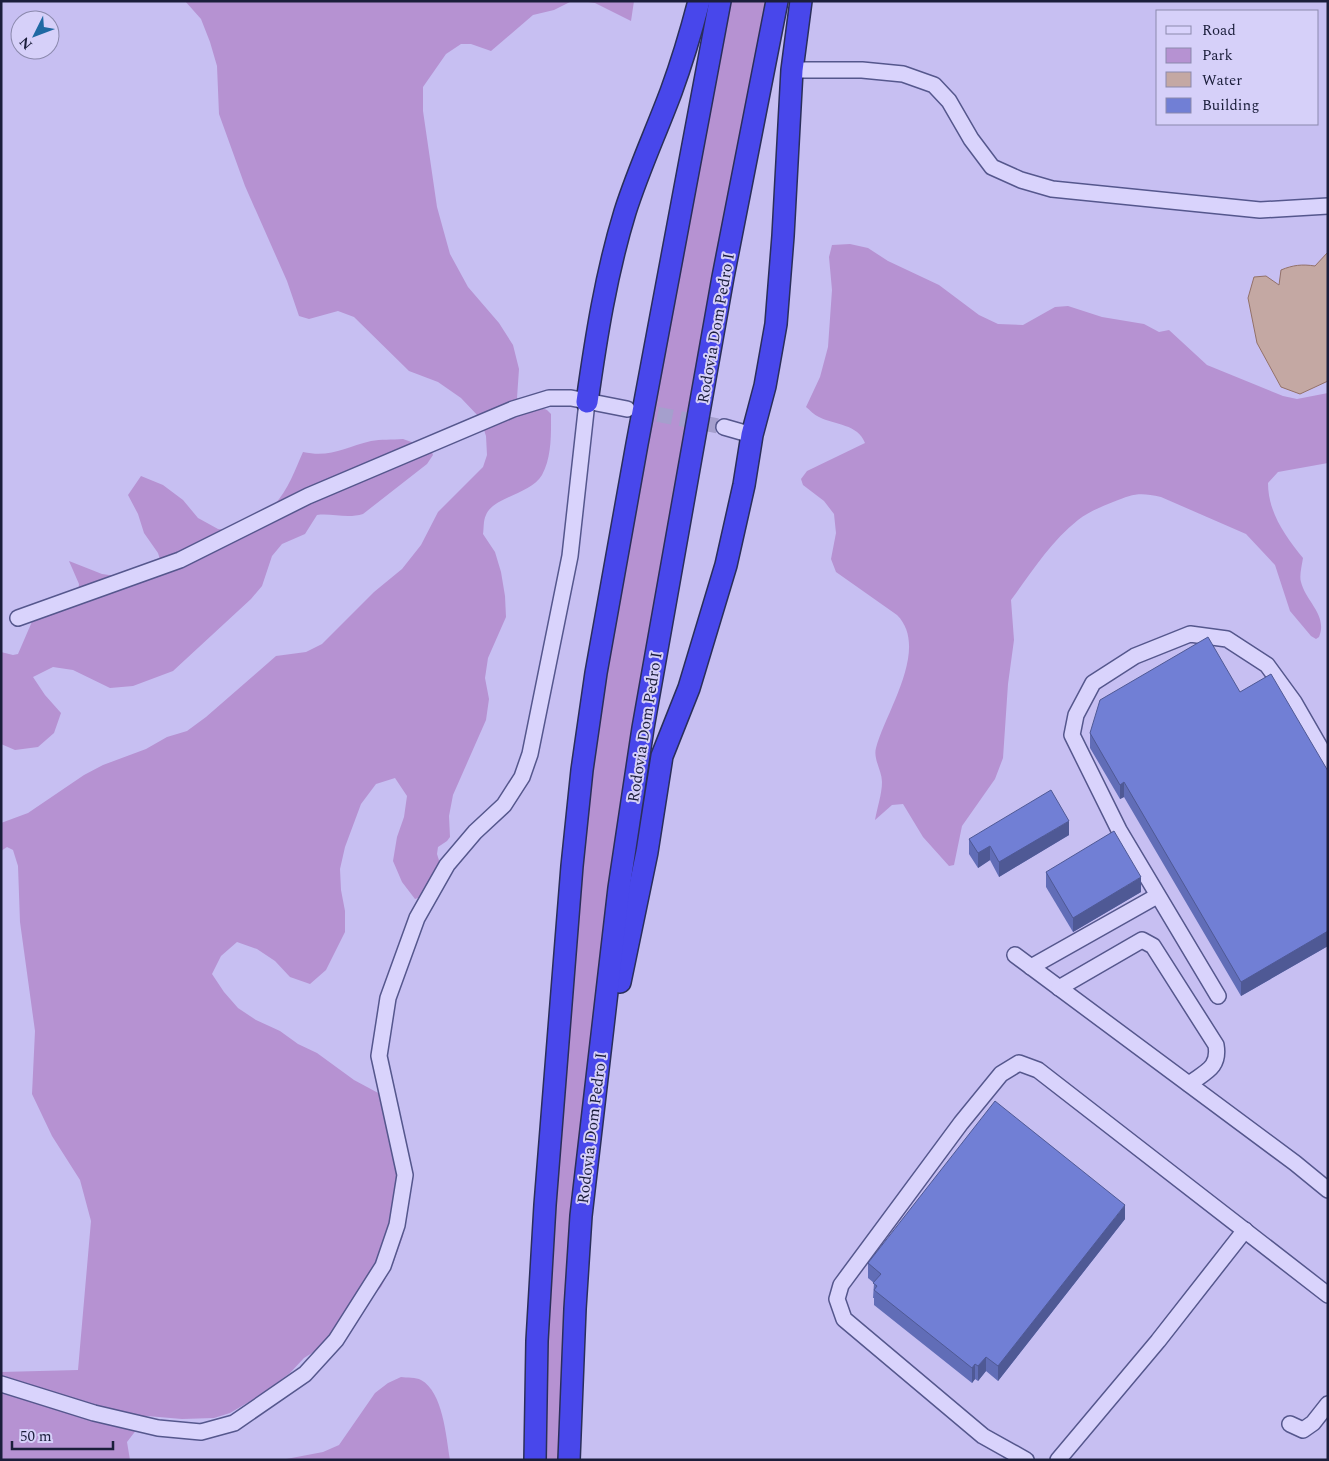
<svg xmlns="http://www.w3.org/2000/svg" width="1329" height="1461" font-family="Spectral,serif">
<rect width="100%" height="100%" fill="#c7bff2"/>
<!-- green -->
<g fill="#b692d2">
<path d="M185,1H572L554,10L533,15L491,51L471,44H461L446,54L423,87V111L437,207L450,254L468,287L499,323L513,345L519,369L517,398L547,410L551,414C551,433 552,457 542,475C531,494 493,497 486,515C483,521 484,529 483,534L495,552L501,572L505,596L506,617L488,658L485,678L489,699L486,720L453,795L449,816L450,837L447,841L438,847L437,854L443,873L435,892L415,899L402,882L393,861L397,837L404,817L407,796L395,778L376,784L361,804L345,847L340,869L341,890L345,911V932L326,970L310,984L290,977L275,961L257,949L237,942L221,956L212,974L224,992L238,1008L256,1020L280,1031L298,1044L317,1053L354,1080L395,1102L408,1152L411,1176L403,1236L393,1264L381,1287L331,1341L304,1358L290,1373L259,1396L230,1413L214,1418L182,1419L147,1416L127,1442L130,1460H1V1372L78,1370L91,1221L80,1180L52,1136L32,1094L35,1031L20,922L18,866L13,850L7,847L1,851V823L28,813L84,775L103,765L146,749L167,737L187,731L206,717L276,656L306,652L322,644L374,592L402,569L421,545L438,512L483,467L487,455L486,436L480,418L461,398L438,382L409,371L354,317L338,311L309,319L299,316L287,281L245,186L219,114L217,66L210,42L201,19Z"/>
<polygon points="581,1 634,1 631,21 595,3"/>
<polygon points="728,1 768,1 676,489 562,1460 543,1460 546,1336 574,943 593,758 608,657 672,313"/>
<path d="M850,244L868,248L888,261L939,285L979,315L998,324L1023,325L1055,307L1068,306L1102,317L1144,324L1159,332L1169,330L1207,365L1283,396L1297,399L1328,393V463L1278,472L1268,483C1268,512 1285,536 1303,558C1302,565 1299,576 1301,582C1306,602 1328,615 1319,637L1316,639L1311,636L1290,611L1275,565L1246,534L1161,497C1139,492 1133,494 1113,502C1101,507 1088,512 1078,520C1051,541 1031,573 1011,600L1014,640L1008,684L1003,758L995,779L962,826L954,865L949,866L923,837L903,804L892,805L875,820C877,808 882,794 882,782C882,771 873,759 876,748C886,711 930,648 897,615L836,572L831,559L836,533L834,514L824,501L803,485L801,479L807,471L865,443C858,424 835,425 819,417C814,415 810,410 806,407L820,377L828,347L832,290L829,257L832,245Z"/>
<path d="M403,439L431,449L433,455L427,464L363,514C347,519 332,513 317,515L305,534L282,544L272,556L262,586L251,599L173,671L133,686L110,688L73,670L53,667L33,677L45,695L61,713L54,733L38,747L15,750L1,744V652L13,655L18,654L37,610L78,593L79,584L69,561L102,574L123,577L164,572L158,553L144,533L138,514L128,495L141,476L163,485L183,500L198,518L218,529L239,532C251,523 264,515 274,505C288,490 295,470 303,452C331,458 345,447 371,441C381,439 392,440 403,439Z"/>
<path d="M401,1377C407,1378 416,1377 421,1380C443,1392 446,1436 450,1460H281L323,1452L339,1445L375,1393L388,1383Z"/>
</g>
<!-- water -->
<path fill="#c4a8a3" stroke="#937169" d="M1328,252V381L1300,394L1281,387L1257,343L1248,298L1254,277L1266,276L1279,285L1281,270C1293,265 1302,264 1315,266Z"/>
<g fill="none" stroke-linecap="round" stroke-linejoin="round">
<!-- minor-tunnel -->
<polyline stroke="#a59fcd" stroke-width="15" stroke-dasharray="15 8" stroke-linecap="butt" points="635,410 724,427"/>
<!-- minor casing -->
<g stroke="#55578d" stroke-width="18">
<g id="minor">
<polyline points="792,70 862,70 903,74 934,85 949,101 971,139 992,167 1021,180 1052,189 1260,210 1328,206"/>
<polyline points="724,427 752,435"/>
<polyline points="18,618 180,560 308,496 513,409 549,398 571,398 627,409"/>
<polyline points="1015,955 1295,1163 1328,1190"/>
<polyline points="1031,967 1157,896"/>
<path d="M1059,988L1142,940L1153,946L1216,1045C1220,1068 1205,1072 1189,1084"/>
<polyline points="1218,996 1119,830 1072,735 1076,715 1093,683 1135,656 1190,634 1227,639 1267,665 1294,702 1328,761"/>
<polyline points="1,1384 94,1413 158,1428 201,1432 234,1423 305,1374 336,1340 383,1266 397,1225 405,1175 379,1056 388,998 417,918 447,865 475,832 504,805 522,777 530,754 570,556 587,402"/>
<polyline points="1290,1424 1303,1430 1313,1423 1328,1404"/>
<polyline points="1026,1460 983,1436 844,1319 837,1299 841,1285 961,1123 1001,1074 1019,1063 1038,1070 1328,1295"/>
<polyline points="1058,1460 1158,1341 1245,1230"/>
</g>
</g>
<!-- highway casing -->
<g stroke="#2a2f5a" stroke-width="24">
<g id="highway">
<path d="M587,402C596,338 606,274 625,212C638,171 656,132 671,92C682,62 691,32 699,1"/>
<polyline points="620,982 647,852 662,756 689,688 726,565 744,485 752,435 765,386 776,324 783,236 792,70 801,1"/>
<polyline points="535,1460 537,1341 545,1205 572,866 582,770 596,673 637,444 720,1"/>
<polyline points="569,1460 575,1309 581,1216 619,888 643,728 723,277 777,1"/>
</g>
</g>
<!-- minor -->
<use href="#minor" stroke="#d9d3fc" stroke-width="15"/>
<!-- highway -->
<use href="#highway" stroke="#4847eb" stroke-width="21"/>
</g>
<!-- wall -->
<g fill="#616db7">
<polygon points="1240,692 1328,771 1328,946 1241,996 1124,797 1120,799 1090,748 1090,733"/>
<polygon points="1069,835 999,877 990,860 978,868 969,854 969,839"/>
<polygon points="1046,872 1141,892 1073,932 1046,887"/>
<polygon points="1125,1219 998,1381 986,1371 978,1381 975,1379 972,1383 874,1305 874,1298 873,1298 874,1283 868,1278 868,1263"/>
</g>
<!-- shaded-wall -->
<g fill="#4f5995">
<polygon points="1124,782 1124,797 1120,799 1120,785"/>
<polygon points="1069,821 1069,835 999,877 999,862"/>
<polygon points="990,846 990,860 978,868 978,853"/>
<polygon points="1141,877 1141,892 1073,932 1073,918"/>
<polygon points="1328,931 1328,946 1241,996 1241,982"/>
<polygon points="1125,1205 1125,1219 998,1381 998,1366"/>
<polygon points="986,1357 986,1371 978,1381 978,1366"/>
<polygon points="975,1364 975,1379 972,1383 972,1368"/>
</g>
<!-- building -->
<g fill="#717fd5" stroke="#4f5995">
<polygon points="1208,637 1240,692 1271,674 1328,771 1328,931 1241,982 1124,782 1120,785 1090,733 1100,700"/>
<polygon points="1051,790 1069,821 999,862 990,846 978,853 969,839"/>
<polygon points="1114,831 1141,877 1073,918 1046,872"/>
<polygon points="995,1101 1125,1205 998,1366 986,1357 978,1366 975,1364 972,1368 874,1290 877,1286 873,1283 881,1274 868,1263"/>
</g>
<g text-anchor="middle" stroke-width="4" stroke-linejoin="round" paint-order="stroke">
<!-- street labels -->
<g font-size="16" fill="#1b1e3b" stroke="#d6d0f9">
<text transform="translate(715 328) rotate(-80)" y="6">Rodovia Dom Pedro I</text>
<text transform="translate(644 727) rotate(-81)" y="6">Rodovia Dom Pedro I</text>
<text transform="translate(591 1128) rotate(-83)" y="6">Rodovia Dom Pedro I</text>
</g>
</g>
<!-- border -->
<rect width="1329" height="1461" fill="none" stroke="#1b1e3b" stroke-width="5"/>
<!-- legend -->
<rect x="1156" y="10" width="162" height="115" fill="#d6d0f9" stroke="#8b89ad"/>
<rect x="1166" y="26" width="25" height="8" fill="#d9d3fc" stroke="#8b89ad"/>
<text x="1202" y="35" font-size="15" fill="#1b1e3b">Road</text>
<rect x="1166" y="48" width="25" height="15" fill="#b692d2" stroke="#8b89ad"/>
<text x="1202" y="60" font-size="15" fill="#1b1e3b">Park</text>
<rect x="1166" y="72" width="25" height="15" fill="#c4a8a3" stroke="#8b89ad"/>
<text x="1202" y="85" font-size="15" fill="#1b1e3b">Water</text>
<rect x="1166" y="98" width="25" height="15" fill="#717fd5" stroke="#8b89ad"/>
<text x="1202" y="110" font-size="15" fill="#1b1e3b">Building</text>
<!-- north arrow -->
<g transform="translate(35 35) rotate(228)"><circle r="24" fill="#d6d0f9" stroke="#8b89ad"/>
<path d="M0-4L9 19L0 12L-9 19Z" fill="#1f69a3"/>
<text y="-8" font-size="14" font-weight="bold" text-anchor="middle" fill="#1b1e3b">N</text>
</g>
<!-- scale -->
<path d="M12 1441v8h101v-8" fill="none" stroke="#1b1e3b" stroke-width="2.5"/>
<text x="20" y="1441" font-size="15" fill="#1b1e3b" stroke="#d6d0f9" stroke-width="4" paint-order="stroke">50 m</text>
</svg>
